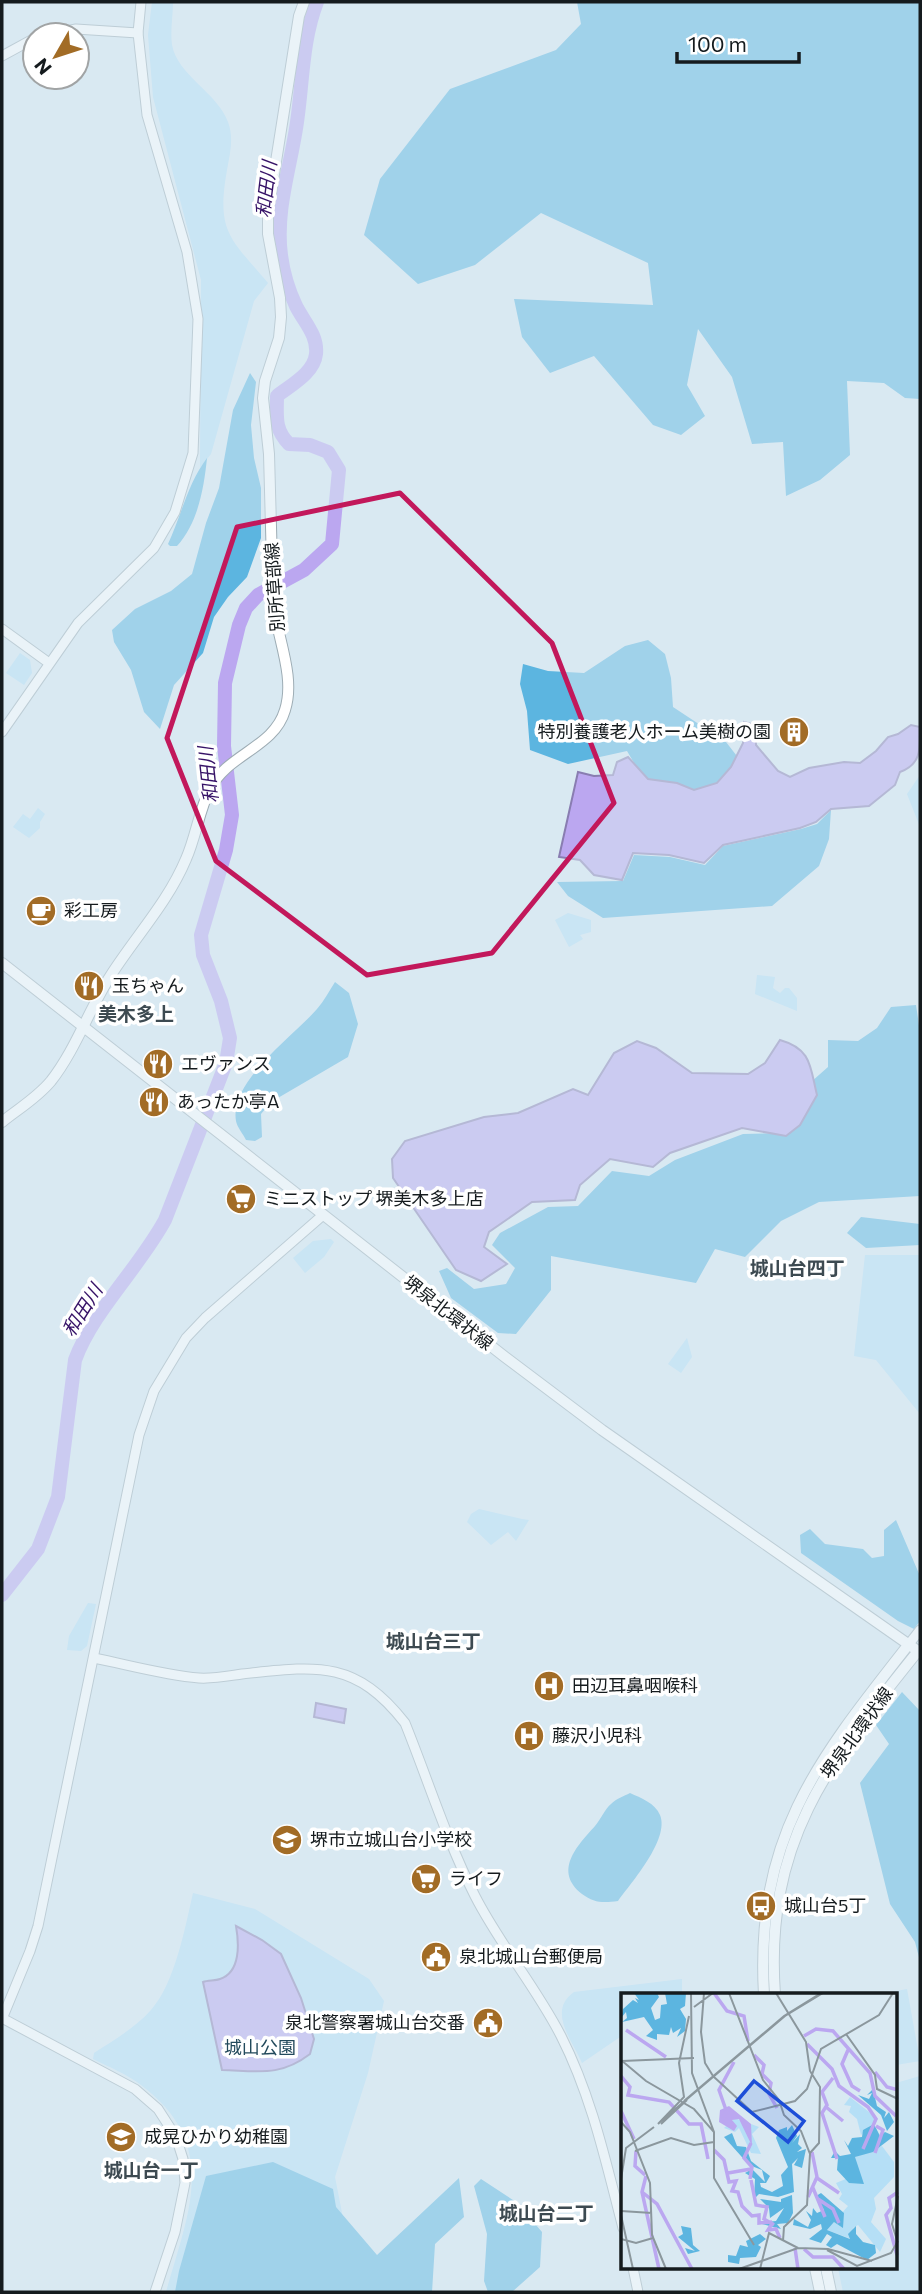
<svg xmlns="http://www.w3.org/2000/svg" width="922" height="2294" font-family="Commissioner,'Noto Sans JP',sans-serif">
<rect width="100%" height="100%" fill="#d9e9f2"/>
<!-- green -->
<g fill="#b5dff6">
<path d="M152,2H173C173,15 170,32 172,45C178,76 217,92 228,122C234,138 230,153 227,170C216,232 230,238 268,283L254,301L211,454L200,468L201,280L153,97L148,35Z"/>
<polygon points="20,653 30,660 32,673 24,685 6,673"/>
<polygon points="920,775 920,827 907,794"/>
<polygon points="38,808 45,814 40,822 40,828 29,838 13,827 23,814 30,819"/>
<polygon points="568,913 591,920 591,932 580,935 583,939 569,947 555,920"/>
<polygon points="757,975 775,977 773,988 780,993 785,988 789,988 797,998 797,1011 755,994"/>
<polygon points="331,1239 334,1242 324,1257 305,1273 293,1258 313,1241"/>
<polygon points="865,1255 920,1255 920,1414 876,1360 854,1356"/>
<polygon points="687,1338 692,1357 681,1373 668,1364"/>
<polygon points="479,1509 522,1519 529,1520 516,1541 508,1532 491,1545 467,1522 471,1514"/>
<polygon points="88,1603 96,1604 87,1646 81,1651 67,1650 69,1636"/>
<path d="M193,1893L255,1909L369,1979L384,2001L368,2073L335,2177L344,2223L379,2292H166C188,2213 221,2145 141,2085C127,2074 109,2067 93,2059L94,2053C114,2040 135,2028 151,2010C175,1983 185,1928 193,1893Z"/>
<path d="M682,1979V1995H623V2035L582,2063C572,2040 547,2011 574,1992Z"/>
<polygon points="907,1989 920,2061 896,2065 896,1995 876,1995"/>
<polygon points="920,2076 920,2292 843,2292 838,2268 896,2268 896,2083"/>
</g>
<!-- forest -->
<g fill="#5cb5e0">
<polygon points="577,2 920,2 920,399 905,398 884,383 847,381 850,455 820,480 786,496 783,442 752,444 732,377 698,329 687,385 705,416 681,435 653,425 594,356 550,373 522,337 514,299 653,305 648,263 541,213 475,265 418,284 364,235 380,179 450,89 556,50 581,24"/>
<polygon points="250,373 256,382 251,425 254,458 261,488 261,538 247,577 228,597 214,617 203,653 174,685 160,729 144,712 131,670 114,642 112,630 135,609 171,591 192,574 206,523 219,488 233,410"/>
<path d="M207,458C204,488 198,523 177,546H170L168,544C181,516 188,483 207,458Z"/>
<polygon points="648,640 665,654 671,678 673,707 726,742 740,760 716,789 689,795 646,783 627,751 568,764 530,750 527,711 520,684 523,664 548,671 584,673 625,646"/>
<polygon points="831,810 829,839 819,866 772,906 603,918 568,896 557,882 623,881 634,855 670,857 705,865 723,846 801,829 817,824"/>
<path d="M335,982L349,993L358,1024L348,1057L271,1102L261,1114L262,1137L255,1141L246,1140C243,1134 237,1127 236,1121C229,1081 294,1036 317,1009C324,1001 329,991 335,982Z"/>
<polygon points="916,1005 920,1032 920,1196 819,1202 781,1221 745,1257 715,1249 696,1283 551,1256 551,1290 516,1334 498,1333 451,1298 439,1271 447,1268 474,1289 506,1284 515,1268 492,1245 500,1233 548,1207 578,1206 612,1171 649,1176 675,1160 743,1134 784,1133 812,1105 811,1082 828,1067 828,1040 858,1041 877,1028 891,1007"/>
<polygon points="861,1217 920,1224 920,1245 866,1248 847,1233"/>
<polygon points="896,1520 920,1576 920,1621 914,1629 898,1621 801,1553 800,1535 810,1529 825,1544 863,1549 872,1558 884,1556 884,1530"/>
<polygon points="902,1692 920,1711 920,1961 915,1942 890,1904 860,1783 889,1744 876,1725"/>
<path d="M630,1793C641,1798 655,1803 660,1815C670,1839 631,1883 618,1901C603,1903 594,1903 582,1894C553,1871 577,1846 595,1826C601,1819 605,1809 611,1804C616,1799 624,1796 630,1793Z"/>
<polygon points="273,2162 333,2189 336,2207 377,2255 459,2178 464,2217 435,2244 432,2292 175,2292 179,2271 206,2176"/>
<polygon points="481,2179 516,2202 542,2232 540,2267 512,2292 488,2292 484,2281 487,2234 474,2186"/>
</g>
<!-- water -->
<g fill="#bba7f0" stroke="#897db1" stroke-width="2">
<path d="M744,722L755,725L756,745L778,771L790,777L809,768L844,762L860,763L876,751L888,737L898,734L911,725L920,727C920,748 922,764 900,772L895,785L869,806L831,809L816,822L800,828L723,845L704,863L669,855L633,853L622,880L594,875L580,860L559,857L578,772L594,776L613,775L617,762L628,757L648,779L677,783L694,790L717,783L731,767L743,743Z"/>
<path d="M780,1040C812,1049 810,1067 817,1095L800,1125L786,1136L742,1128L670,1153L653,1167L610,1159L580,1185L575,1200L532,1202L489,1232L484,1247L507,1264L481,1281L456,1270L393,1178L392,1159L405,1141L484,1117L518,1113L573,1089L588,1095L614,1053L637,1041L656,1048L692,1073L748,1074L765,1063Z"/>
<polygon points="316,1703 346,1709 344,1723 314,1717"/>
<path d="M236,1926L262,1940L281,1954L301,1998L314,2039L310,2054C280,2077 258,2071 222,2070L203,1982C208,1980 215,1981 220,1979C241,1972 239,1943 236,1926Z"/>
</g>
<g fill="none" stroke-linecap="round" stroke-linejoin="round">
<!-- river -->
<path stroke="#bba7f0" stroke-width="14" d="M2,1595L38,1549L58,1497L75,1360C93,1311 139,1268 165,1220L226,1063L230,1038L221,1001L203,955L201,935L226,850L232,815L224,746L225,683L239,625L246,608L258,595L304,570L332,544L339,470L328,452L310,445L289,444C274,429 277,416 277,396C291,385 314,373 316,354C318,335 304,322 296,306C289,291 283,271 281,255C275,210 291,166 297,122C303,81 302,41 317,2"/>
<!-- tertiary casing -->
<g stroke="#9dacb4" stroke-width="11">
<g id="tertiary">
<polyline points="46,35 76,29 138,33"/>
<polyline points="2,56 35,38"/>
<polyline points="2,629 49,663"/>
<polyline points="2,732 78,623 154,548 175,512 193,453 198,319 187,252 147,115 138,33 141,2"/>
<polyline points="909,1644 920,1630"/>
<path d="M94,1658C129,1665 164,1675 199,1678C213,1679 228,1676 242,1674C316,1666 355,1659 405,1723C428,1780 447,1841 475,1896C500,1945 536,1987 561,2036C592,2097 606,2163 623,2228"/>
<polyline points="2,2018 135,2089 158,2109 176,2137 183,2159 185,2183 175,2232 155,2292"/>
<polyline points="2,2019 30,1951 38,1926 139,1435 154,1391 186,1338 205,1318 323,1215"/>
<polyline points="633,2268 638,2292"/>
</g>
</g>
<!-- secondary casing -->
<g stroke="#9dacb4" stroke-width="12">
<g id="secondary">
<path d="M2,963L505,1357L602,1430L918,1651C828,1763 764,1842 775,1995"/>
<path d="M2,1122C18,1109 37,1098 51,1081C76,1049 89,1009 111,975C136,936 168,902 186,859C196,837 199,810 210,789C227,754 274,748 285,710C296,676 276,635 273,600L269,454L263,398L265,381L279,338L281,317L280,298L268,234V212L299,16L304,2"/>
<path d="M764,1995C755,1837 817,1761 909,1644"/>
<polyline points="815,2268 820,2292"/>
<polyline points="826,2268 831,2292"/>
</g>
</g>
<!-- tertiary -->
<use href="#tertiary" stroke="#fff" stroke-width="9"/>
<!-- secondary -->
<use href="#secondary" stroke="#fff" stroke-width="10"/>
</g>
<!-- marked area -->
<path d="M0 0H922V2294H0ZM400,493L552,643L614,803L492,953L367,975L216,861L167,738L237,527Z" fill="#d9e9f2" fill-opacity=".55" fill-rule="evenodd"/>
<path fill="none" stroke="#c2185b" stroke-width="5" stroke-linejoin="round" d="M400,493L552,643L614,803L492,953L367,975L216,861L167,738L237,527Z"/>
<!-- icons -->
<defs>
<g id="building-disc" transform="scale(1.575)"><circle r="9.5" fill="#a26c26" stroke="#fff"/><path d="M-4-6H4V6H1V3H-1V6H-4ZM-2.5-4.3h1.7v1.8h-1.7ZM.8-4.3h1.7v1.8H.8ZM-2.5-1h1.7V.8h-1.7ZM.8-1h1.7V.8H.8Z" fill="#fff"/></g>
<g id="cafe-disc" transform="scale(1.575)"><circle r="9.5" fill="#a26c26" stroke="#fff"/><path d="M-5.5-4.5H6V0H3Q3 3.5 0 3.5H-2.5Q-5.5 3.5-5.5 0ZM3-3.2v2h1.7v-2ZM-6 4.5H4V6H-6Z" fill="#fff"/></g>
<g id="restaurant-disc" transform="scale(1.575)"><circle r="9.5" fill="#a26c26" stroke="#fff"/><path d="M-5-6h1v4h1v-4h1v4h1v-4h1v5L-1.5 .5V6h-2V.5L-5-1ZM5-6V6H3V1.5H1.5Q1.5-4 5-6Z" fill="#fff"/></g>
<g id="supermarket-disc" transform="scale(1.575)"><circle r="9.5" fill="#a26c26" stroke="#fff"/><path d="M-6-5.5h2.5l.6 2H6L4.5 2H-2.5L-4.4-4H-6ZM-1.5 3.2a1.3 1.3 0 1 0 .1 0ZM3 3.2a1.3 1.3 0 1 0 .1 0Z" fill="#fff"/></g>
<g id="hospital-disc" transform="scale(1.575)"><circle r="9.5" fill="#a26c26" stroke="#fff"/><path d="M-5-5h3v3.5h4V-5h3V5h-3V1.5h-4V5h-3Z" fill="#fff"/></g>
<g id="school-disc" transform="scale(1.575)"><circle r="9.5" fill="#a26c26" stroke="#fff"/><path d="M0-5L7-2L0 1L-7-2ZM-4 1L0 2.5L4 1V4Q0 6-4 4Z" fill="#fff"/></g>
<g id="bus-disc" transform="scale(1.575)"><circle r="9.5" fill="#a26c26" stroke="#fff"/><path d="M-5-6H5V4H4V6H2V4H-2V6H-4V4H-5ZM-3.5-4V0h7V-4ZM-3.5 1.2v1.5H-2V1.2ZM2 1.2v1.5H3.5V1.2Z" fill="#fff"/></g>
<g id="civic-disc" transform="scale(1.575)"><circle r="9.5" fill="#a26c26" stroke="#fff"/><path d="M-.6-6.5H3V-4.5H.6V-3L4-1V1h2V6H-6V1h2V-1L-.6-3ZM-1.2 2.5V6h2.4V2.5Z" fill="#fff"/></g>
</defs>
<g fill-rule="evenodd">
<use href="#building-disc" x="794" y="732"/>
<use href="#cafe-disc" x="41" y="911"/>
<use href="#restaurant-disc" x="89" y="986"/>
<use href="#restaurant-disc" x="158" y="1064"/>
<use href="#restaurant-disc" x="154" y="1102"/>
<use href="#supermarket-disc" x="241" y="1199"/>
<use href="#hospital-disc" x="549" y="1686"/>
<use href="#hospital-disc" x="529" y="1736"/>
<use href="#school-disc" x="287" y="1840"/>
<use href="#supermarket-disc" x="426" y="1879"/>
<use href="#bus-disc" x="761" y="1906"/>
<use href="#civic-disc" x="436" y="1957"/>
<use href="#civic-disc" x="488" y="2023"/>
<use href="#school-disc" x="121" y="2137"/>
</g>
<g text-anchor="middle" stroke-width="7" stroke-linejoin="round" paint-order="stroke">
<!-- street labels -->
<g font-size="18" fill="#151b1e" stroke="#fff">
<text transform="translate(275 587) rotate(-94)" y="6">別所草部線</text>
<text transform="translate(448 1313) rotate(38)" y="6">堺泉北環状線</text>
<text transform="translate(857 1733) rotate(-54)" y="6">堺泉北環状線</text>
</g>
<!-- poi labels -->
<g font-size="18" fill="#151b1e" stroke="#fff" text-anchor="start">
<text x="771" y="738" text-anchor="end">特別養護老人ホーム美樹の園</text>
<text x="64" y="917">彩工房</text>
<text x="112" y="992">玉ちゃん</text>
<text x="181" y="1070">エヴァンス</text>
<text x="177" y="1108">あったか亭A</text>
<text x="264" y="1205">ミニストップ 堺美木多上店</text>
<text x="572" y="1692">田辺耳鼻咽喉科</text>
<text x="552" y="1742">藤沢小児科</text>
<text x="310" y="1846">堺市立城山台小学校</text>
<text x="449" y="1885">ライフ</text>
<text x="784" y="1912">城山台5丁</text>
<text x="459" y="1963">泉北城山台郵便局</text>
<text x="465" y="2029" text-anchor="end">泉北警察署城山台交番</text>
<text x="144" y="2143">成晃ひかり幼稚園</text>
</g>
<!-- park labels -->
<g font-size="18" fill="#234a5c" stroke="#fff">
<text x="260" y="2054">城山公園</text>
</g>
<!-- water labels -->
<g font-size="19" font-style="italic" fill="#361267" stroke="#fff">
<text transform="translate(266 189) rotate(-83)" y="7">和田川</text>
<text transform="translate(208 775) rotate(-96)" y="7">和田川</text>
<text transform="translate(82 1310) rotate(-58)" y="7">和田川</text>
</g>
<!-- neighbourhood labels -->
<g font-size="19" font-weight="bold" fill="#3d4a51" stroke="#fff">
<text x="136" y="1021">美木多上</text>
<text x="797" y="1275">城山台四丁</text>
<text x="433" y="1648">城山台三丁</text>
<text x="151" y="2177">城山台一丁</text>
<text x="546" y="2220">城山台二丁</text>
</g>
</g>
<!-- overview -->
<g transform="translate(621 1993)">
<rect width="276" height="276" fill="#d9e9f2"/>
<path d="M229,104L257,126L240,142L236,126L228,119L230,113L223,112ZM114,125L138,134L131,141L140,161L130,160L118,135L114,139L103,135ZM261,153L273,169V184L253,205L255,216L250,229L265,246L259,259L237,232L232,235L230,246L206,237L227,213L218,206L221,201L215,190L237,181L234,164Z" fill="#b5dff6"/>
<path d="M13,0H36L38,4L30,15L34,27L39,25L40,12L46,11L44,0H65L64,13L59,16L65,26L64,38L56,44L60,35L52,40L50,34L48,42L36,41V47L25,43L32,37L23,24L1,29L6,25L5,19L0,25L2,16L12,7L17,10L14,5L18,7ZM252,96L256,113L265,119L263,125L268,119L273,129L266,138L260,122L237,102L248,106L251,100L246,102ZM253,131L259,143L264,139L273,143L252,159L234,164L243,191L228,190L216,177L217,165H210L214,158L219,163L230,161L223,147L227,153L231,145L241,144L242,137ZM171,132L176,143L171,150L179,141L177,151L181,155L176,159L185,156L181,175L173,172L177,165L171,171L173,199L157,204L138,201L133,206L134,186L124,180L131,176L144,189L141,177L128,172L103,144L111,140L116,153L125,154L130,168L149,183L145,190H139L140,194L151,199L162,193L160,182L167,174L155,145L158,137L166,134V138ZM200,200L223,220L222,235L213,229L206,237L229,246L227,241L235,233V241L242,249L254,252L255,260L246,267L216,251L210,255L205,252L211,244L206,241L200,250L188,246L201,236L200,231L189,236L172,232L173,226L187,234L190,227L185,218L191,223L192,215L196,220L203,217L195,203ZM171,202L172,220L167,230L156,231L160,236L137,230L155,228L163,215L149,225L148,215L139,206L160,209V206ZM60,233L70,235L72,252L79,258L67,261L64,255L74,258L57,244L62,241ZM139,241L145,246L137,252L140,254L135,264L119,265L118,271L107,269V262L115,263L119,252L127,254L125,248Z" fill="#5cb5e0"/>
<path d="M108,113L130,131L131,153L118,126L111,127L116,133L113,138L98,129L99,117Z" fill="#bba7f0"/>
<path fill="none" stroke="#bba7f0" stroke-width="3.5" d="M93,0L106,18L123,23L127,48M5,37L45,64M183,43L195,36L212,38L249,80L254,103L275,123M186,51L211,76L218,93L247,114L255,126L242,156M227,57L221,71L231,93L239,98M133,62L143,72L141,81L150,90L148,101L156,115M254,79L266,94L277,97M0,83L9,94L7,102L48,109L68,131H80L87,166M212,85L201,99L206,112L201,120L216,166M205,114L222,128M105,117L98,97L113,69M0,118L13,146M93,157L103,167L108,189L115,188L111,198L117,199L121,213L131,223L138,222V230L151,229M15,158L14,173L24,182M254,160L262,137L255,133M107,180L130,176M25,183L21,199L38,276M196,185L218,200M129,186L131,174L123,165L130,150M130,187L135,212L146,214L143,226L153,232M192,195L204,224M21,199L36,211L71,276M187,204L196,184L191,159M197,206L212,216L218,230M152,229L147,237L155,236L159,245M174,255L177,276M183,256L192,264H212L223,276M276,262L265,222L270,215L268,205L277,199"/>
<path fill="none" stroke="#8b979d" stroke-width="2" d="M70,0L71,80L93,139M83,0L80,39L84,70L92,83M108,0L142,87L158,107L163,122L180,138L189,161L186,212L163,234L162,248M155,0L185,49L189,78L199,94L198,150L189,160M73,14L92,0M225,41L254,82L256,96L277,106M0,67L25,88L73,116L93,139V185L133,252M1,68L73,65M93,84L131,119L174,108L186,96L200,56L258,22L272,0M63,108L163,23L200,0M0,129L9,139L29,190L31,242L45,276M39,129L164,23L202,0M37,131L63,104L58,70L68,23M40,131L66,107M14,158L50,145L73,152L93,149M0,186L5,155L33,134M0,218L31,220M0,222L12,276M0,246L15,250L32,245M276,247L271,231L277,203M206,257L236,273L270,260L277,248M118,276L177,255L207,256L251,268M139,276L148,240L177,255"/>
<path fill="#1d4ed8" fill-opacity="0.15" stroke="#1d4ed8" stroke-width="3.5" d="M133,88L183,128L167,149L116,108Z"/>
<rect width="276" height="276" fill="none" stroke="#151b1e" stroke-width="3.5"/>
</g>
<!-- border -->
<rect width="922" height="2294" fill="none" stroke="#151b1e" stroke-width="7"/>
<!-- north arrow -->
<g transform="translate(56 56) rotate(231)"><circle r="33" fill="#ffffff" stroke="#a1a4a5" stroke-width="2"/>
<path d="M0-5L12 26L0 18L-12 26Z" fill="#a26c26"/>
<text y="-10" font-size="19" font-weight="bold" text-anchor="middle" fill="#151b1e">N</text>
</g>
<!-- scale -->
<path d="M677 52v10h122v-10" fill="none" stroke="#151b1e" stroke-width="3.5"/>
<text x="688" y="52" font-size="21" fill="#151b1e" stroke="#ffffff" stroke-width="5" paint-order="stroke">100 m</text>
</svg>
